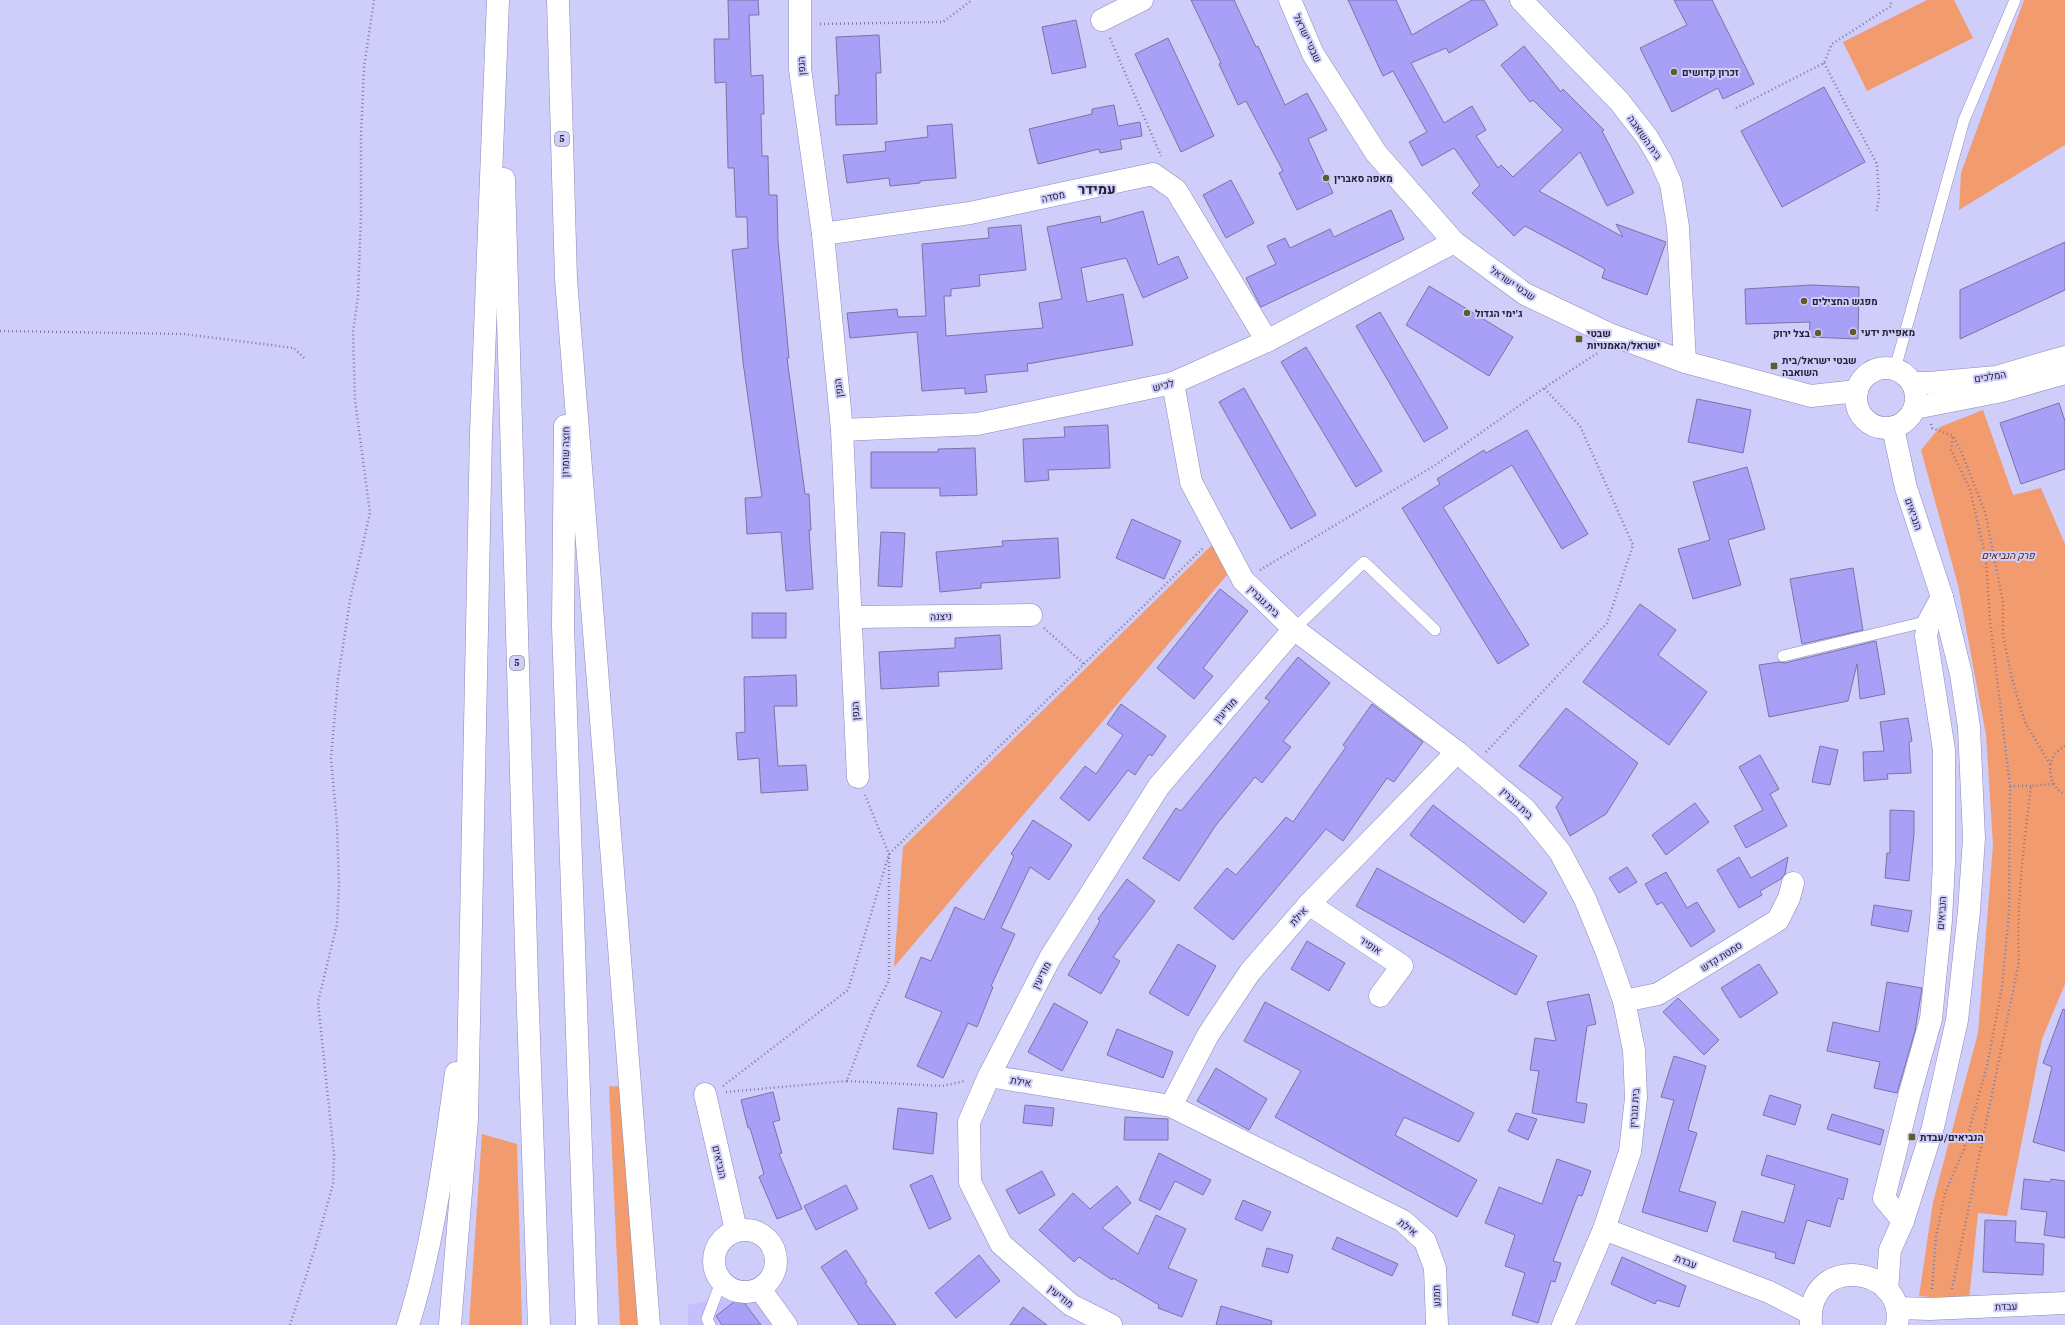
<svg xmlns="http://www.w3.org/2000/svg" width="2065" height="1325" font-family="'IBM Plex Serif',Heebo,serif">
<rect width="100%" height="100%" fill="#cfcdf9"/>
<!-- built -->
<polygon fill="#c4c0fe" points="752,1293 775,1325 688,1325 688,1305"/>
<!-- green -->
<g fill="#f29b6f">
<polygon points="1927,0 1954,0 1973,38 1867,91 1843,42"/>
<polygon points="2024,0 2065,0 2065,145 1959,210 1961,173"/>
<polygon points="1983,410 2013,495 2041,488 2065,544 2065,984 2042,1039 2007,1216 1978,1213 1969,1300 1919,1296 1933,1202 1978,1033 1993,845 1986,735 1958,585 1921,450 1940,427"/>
<polygon points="1213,544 1227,575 894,967 903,847"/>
<polygon points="609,1086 623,1087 639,1325 620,1325"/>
<polygon points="482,1134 517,1144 522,1325 469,1325"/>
</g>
<!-- building -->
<g fill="#a89ff7" stroke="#7975a7">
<polygon points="728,0 758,0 759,15 749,15 751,76 763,75 764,114 761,114 762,156 768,156 769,195 777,195 778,241 789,358 787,358 805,494 809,494 811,530 809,530 813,589 786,591 781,532 747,534 745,498 762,497 743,362 732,250 748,248 747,217 736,217 734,168 728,168 726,82 715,83 714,39 729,39"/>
<polygon points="1191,0 1234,0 1256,47 1258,46 1285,105 1307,93 1327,130 1308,139 1333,193 1297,210 1279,173 1283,171 1246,101 1238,105 1219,64 1221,63"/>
<polygon points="1348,0 1396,0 1412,35 1472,0 1484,0 1498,25 1449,53 1446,48 1411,63 1444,123 1472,106 1486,130 1476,136 1498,168 1501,165 1513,177 1563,130 1533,100 1530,102 1501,65 1524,46 1561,92 1563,89 1604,130 1602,131 1634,193 1607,206 1580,152 1539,191 1623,237 1616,224 1666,242 1647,295 1602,278 1605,269 1525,226 1514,236 1472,193 1480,185 1454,148 1422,166 1409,142 1427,132 1393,71 1383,76"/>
<polygon points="1674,0 1712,0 1754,84 1723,99 1718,88 1672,112 1640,48 1687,25"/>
<polygon points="1076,20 1086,67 1052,74 1042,27"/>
<polygon points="879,35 881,73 876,73 877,124 836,125 835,95 839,95 836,37"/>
<polygon points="1168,38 1214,136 1181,152 1135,54"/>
<polygon points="1824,87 1865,162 1782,207 1741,131"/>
<polygon points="1114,105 1118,126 1140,122 1142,136 1120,140 1122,149 1100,153 1099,149 1038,164 1029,129 1092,114 1092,109"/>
<polygon points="952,124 956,178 920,181 920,183 890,186 889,178 847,183 843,155 886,151 885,142 928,137 927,126"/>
<polygon points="1231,180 1254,223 1226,238 1203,195"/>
<polygon points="1391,210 1404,239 1261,307 1246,278 1276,264 1267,246 1285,238 1290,248 1330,229 1334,237"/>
<polygon points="1143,211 1158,265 1178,256 1188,278 1143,298 1126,258 1081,268 1087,302 1123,294 1133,345 1027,364 1028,371 985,375 987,392 965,394 965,388 922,391 917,332 850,338 847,313 897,309 898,317 926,316 922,244 989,238 988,228 1021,225 1026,270 979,275 980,286 951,289 951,296 944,296 946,336 1043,328 1039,303 1062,299 1047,227 1100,216 1101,223"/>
<polygon points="2065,242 2065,290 1960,339 1960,290"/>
<polygon points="1811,285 1859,287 1858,339 1809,337 1810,322 1746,324 1745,289"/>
<polygon points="1429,286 1513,337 1489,376 1406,325"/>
<polygon points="1380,312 1448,428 1424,442 1356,326"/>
<polygon points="1306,347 1382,471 1356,487 1281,362"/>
<polygon points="1244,388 1316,515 1291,529 1219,402"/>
<polygon points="1697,399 1751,410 1743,453 1688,442"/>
<polygon points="2059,403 2065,421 2065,469 2021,484 2000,423"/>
<polygon points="1108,425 1110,468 1048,470 1049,480 1025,482 1023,439 1065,437 1064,427"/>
<polygon points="1527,430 1588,534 1562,549 1512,465 1443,507 1529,645 1498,664 1402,508 1440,484 1437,479 1484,450 1486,453"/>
<polygon points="975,448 977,495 940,496 940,488 871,488 871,452 938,452 938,449"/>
<polygon points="1747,467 1765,529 1728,540 1741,585 1693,599 1678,549 1710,540 1693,482"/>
<polygon points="1132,519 1181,541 1164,579 1116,558"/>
<polygon points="881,532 905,533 902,587 878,586"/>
<polygon points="1058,538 1060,578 981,583 981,588 940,592 936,552 1003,546 1002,541"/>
<polygon points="1853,568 1863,630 1802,644 1790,579"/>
<polygon points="1220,589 1248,611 1203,668 1213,676 1194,699 1157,668"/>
<polygon points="1640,604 1676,630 1658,655 1707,692 1669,745 1583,682"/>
<rect x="752" y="613" width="34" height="25"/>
<polygon points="1000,635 1002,669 938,672 939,686 881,689 879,652 955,648 955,638"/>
<polygon points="1876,641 1885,694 1860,699 1857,664 1848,701 1769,717 1759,665 1779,662 1785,663"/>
<polygon points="1298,657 1330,683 1283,741 1291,747 1262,783 1255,777 1216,825 1179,881 1143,858 1176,808 1181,811 1270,701 1265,698"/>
<polygon points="796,675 797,706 774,706 778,766 806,765 808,790 761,793 759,758 738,760 736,733 745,732 744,677"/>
<polygon points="1121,704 1166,736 1152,756 1149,754 1135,775 1128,770 1089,821 1060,798 1085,766 1096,774 1123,735 1107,724"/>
<polygon points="1372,704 1423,742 1394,782 1387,778 1343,841 1326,829 1233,940 1194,908 1227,868 1236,875 1286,817 1293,822 1346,747 1343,745"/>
<polygon points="1566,708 1638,763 1606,814 1570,836 1556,807 1563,797 1519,766"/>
<polygon points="1908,718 1912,741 1909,742 1911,773 1887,774 1888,779 1864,781 1863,752 1884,751 1880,722"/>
<polygon points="1820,746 1838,750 1830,785 1812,782"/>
<polygon points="1760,755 1779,789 1770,794 1787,826 1746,848 1734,826 1763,810 1739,767"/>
<polygon points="1695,803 1709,822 1666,855 1652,835"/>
<polygon points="1433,805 1547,893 1524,923 1410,835"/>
<polygon points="1890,810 1914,811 1914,834 1909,881 1885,878 1887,853 1890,853"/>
<polygon points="1033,820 1072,845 1049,880 1030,867 1001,928 1015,934 991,986 993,987 977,1027 968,1023 943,1078 917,1066 942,1012 905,997 921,957 931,961 955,907 984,920 1014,856 1011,854"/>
<polygon points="1739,857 1751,878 1788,857 1785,874 1781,879 1760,891 1762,895 1739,908 1717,870"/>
<polygon points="1627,867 1637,882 1619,893 1609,878"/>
<polygon points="1377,868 1537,956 1516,995 1356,906"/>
<polygon points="1666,872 1687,908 1697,902 1715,931 1691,947 1662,902 1657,905 1645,884"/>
<polygon points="1127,879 1155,901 1113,957 1120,961 1101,994 1068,975 1100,921 1098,919"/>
<polygon points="1874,905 1912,911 1908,932 1871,925"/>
<polygon points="1307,941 1345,963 1329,991 1291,969"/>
<polygon points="1178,944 1216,966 1188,1016 1149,993"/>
<polygon points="1759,964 1778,993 1740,1018 1721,988"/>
<polygon points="1887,982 1922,988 1915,1031 1897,1093 1874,1088 1880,1062 1827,1051 1833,1022 1879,1032"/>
<polygon points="1589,994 1596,1024 1587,1026 1576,1102 1587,1104 1584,1123 1532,1113 1539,1071 1530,1070 1535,1038 1556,1041 1547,1002"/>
<polygon points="1678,998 1719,1040 1704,1055 1663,1012"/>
<polygon points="1265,1002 1474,1113 1459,1142 1404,1117 1395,1135 1477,1180 1457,1217 1275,1117 1301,1071 1244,1041"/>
<polygon points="1054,1003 1088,1022 1062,1071 1028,1052"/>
<polygon points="2063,1009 2065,1010 2065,1151 2033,1142 2052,1067 2043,1063"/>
<polygon points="1117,1029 1173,1052 1163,1078 1107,1055"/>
<polygon points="1674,1056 1706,1066 1688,1130 1697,1133 1679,1191 1716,1202 1707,1232 1642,1212 1674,1100 1661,1097"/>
<polygon points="1216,1068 1267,1099 1249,1130 1197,1101"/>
<polygon points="773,1092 780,1120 773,1122 782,1153 779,1154 802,1209 777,1219 759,1177 764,1174 750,1128 748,1128 741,1100"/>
<polygon points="1770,1095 1801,1105 1795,1125 1763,1115"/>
<polygon points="1025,1105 1054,1108 1052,1126 1023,1123"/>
<polygon points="898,1108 937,1113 933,1154 893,1149"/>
<polygon points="1516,1113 1537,1119 1528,1140 1508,1131"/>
<polygon points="1832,1114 1884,1130 1880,1145 1827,1129"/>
<polygon points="1125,1117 1168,1119 1168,1140 1124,1140"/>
<polygon points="1159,1153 1211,1180 1203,1195 1175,1181 1160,1210 1139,1200"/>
<polygon points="1767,1155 1848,1179 1843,1200 1838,1198 1830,1227 1807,1220 1794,1264 1775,1258 1776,1253 1733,1241 1742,1211 1784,1223 1795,1185 1761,1175"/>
<polygon points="1557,1159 1591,1171 1582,1196 1578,1195 1553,1261 1561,1263 1555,1282 1551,1281 1538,1323 1512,1315 1525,1273 1505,1266 1515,1235 1485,1223 1499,1187 1542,1204"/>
<polygon points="1042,1171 1055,1195 1019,1214 1006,1190"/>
<polygon points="932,1175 951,1219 929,1229 910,1185"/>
<polygon points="2024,1179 2050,1182 2051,1179 2065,1181 2065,1238 2044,1235 2047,1212 2021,1209"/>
<polygon points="846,1185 858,1209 816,1230 804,1206"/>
<polygon points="1117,1186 1131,1203 1102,1228 1138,1254 1156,1215 1186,1229 1168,1268 1197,1280 1182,1317 1158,1308 1159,1305 1113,1278 1112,1280 1079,1257 1074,1262 1039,1230 1073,1193 1090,1209"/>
<polygon points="1243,1200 1271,1212 1262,1231 1235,1219"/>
<polygon points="1985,1220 2016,1221 2015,1242 2044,1244 2043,1275 1983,1272"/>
<polygon points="1337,1237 1398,1264 1392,1276 1332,1249"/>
<polygon points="1267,1248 1293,1255 1288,1273 1262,1266"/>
<polygon points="846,1250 867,1282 865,1283 896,1325 859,1325 821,1267"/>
<polygon points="979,1255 1000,1281 956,1318 935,1293"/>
<polygon points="1622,1257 1686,1286 1679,1307 1657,1300 1655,1304 1611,1284"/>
<polygon points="740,1297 761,1325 722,1325 716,1316"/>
<polygon points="1221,1306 1272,1321 1271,1325 1216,1325"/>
<polygon points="1023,1307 1047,1325 1010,1325"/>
</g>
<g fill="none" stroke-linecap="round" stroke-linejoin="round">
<!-- service casing -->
<g stroke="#8c88bc" stroke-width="12">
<g id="service">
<polyline points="1895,369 1964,120 2015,0"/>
<polyline points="1294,629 1364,562 1435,630"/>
<polyline points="1783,656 1929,621"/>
<polyline points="710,1325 707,1319 721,1282"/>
</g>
</g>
<!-- minor casing -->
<g stroke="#8c88bc" stroke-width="23">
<g id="minor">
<polyline points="800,0 800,69 823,234 842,430 858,777"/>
<polyline points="1521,0 1619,101 1647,137 1661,161 1671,184 1678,227 1685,362"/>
<polyline points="1102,20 1142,0"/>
<polyline points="823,234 970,213 1153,174 1176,190 1267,341"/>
<polyline points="1173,383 1191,482 1243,580 1294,629 1457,752 1525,809 1560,852 1585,899 1606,950 1624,1001 1634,1050 1636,1098 1630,1152 1604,1229 1563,1325"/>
<polyline points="842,430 977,424 1173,383 1267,341 1454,242"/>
<polyline points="851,617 1031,615"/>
<polyline points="1309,904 1402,966 1380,996"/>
<polyline points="1624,1001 1658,994 1778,920 1789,898 1793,883"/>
<polyline points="989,1076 1171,1106 1403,1221 1425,1241 1435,1268 1437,1325"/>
<polyline points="705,1094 736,1230"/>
<polyline points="1171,1106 1208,1035 1250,972 1309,904 1457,752"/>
<polyline points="1903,1221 1884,1198 1910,1093 1931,1019 1941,920 1944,862 1944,750 1926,636 1929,621 1942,597"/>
<polyline points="1604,1229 1769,1292 1810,1313"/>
<circle cx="745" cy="1261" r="31"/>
<polyline points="760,1289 786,1325"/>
<polyline points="1887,1290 1890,1250 1903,1221 1933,1127 1957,1020 1969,911 1974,838 1969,727 1961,674 1942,597 1906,488 1893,428"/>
<polyline points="1897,1308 1930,1309 2065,1303"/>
<polyline points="1111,1325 1071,1305 1001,1244 970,1182 969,1122 989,1076 1050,958 1159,786 1294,629"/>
<path d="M1811,1325C1805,1251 1908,1266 1897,1325"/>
</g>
</g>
<!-- tertiary casing -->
<g stroke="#8c88bc" stroke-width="23">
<g id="tertiary">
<polyline points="1290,0 1313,54 1376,153 1454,242 1525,294 1609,334 1685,362 1811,396 1857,391"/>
<circle cx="1886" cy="398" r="30"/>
<polyline points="1912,383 1929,383 1996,377 2065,357"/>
<polyline points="1915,408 2002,391 2065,373"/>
</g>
</g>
<!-- motorway casing -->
<g stroke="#8c88bc" stroke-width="23">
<g id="motorway">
<polyline points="558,0 566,279 649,1325"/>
<polyline points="504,179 527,982 539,1325"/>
<polyline points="565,426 563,626 587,1325"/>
<path d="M408,1325C434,1243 444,1158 456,1073"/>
<polyline points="450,1325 467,1119 481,432 498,0"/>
</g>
</g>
<!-- path -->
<g stroke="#7e7c9d" stroke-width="2.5" stroke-dasharray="1 3" stroke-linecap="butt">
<polyline points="820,24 943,22 972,0"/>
<polyline points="1110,38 1161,156"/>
<polyline points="1824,63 1877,164 1879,198 1876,213"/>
<polyline points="1736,108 1824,63 1832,44 1891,6 1891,0"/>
<polyline points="0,331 184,334 294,348 306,360"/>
<polyline points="1931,424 1932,428 1953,436 1961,451 1985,512 2003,602 2003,635 2012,679 2025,722 2050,764"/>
<polyline points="1260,570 1434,466 1544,388"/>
<polyline points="1044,628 1084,664"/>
<path d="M2065,746C2062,748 2057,751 2055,754C2046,766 2050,788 2065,794"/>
<polyline points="1486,752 1607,623 1633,545 1580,426 1544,388 1599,352"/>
<polyline points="2010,786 2031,786"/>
<polyline points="847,1081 942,1086 965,1081"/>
<polyline points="723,1086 848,990 889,854 1203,548"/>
<polyline points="726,1092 847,1081 872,1014 889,980 889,854 865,795"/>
<polyline points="1932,1289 1936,1237 1945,1193 1964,1149 1987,1066 2002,987 2009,913 2010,786 1990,621 1986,559 1970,489 1951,450 1953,436"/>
<path d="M1952,1289L2019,962C2016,903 2024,845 2031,786L2054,784"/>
<polyline points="290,1325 316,1245 333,1184 334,1155 318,1002 337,924 339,886 337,825 331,758 338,679 350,600 370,513 355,400 353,333 358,296 361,215 361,136 364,67 374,0"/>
</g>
<!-- service -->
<use href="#service" stroke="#fff" stroke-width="11"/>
<!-- minor -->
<use href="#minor" stroke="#fff" stroke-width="22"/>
<!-- tertiary -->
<use href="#tertiary" stroke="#fff" stroke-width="22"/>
<!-- motorway -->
<use href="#motorway" stroke="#fff" stroke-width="22"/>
</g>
<!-- markers -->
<g fill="#5f5d2a" stroke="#cfcdf9" stroke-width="1.5">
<circle cx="1674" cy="72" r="4"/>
<circle cx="1326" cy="178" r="4"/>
<circle cx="1804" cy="301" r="4"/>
<circle cx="1467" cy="313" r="4"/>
<circle cx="1853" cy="332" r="4"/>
<circle cx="1818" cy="333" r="4"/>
<rect x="1575" y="335" width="8" height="8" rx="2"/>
<rect x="1770" y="362" width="8" height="8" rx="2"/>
<rect x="1908" y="1133" width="8" height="8" rx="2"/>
</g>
<g text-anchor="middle" stroke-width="4" stroke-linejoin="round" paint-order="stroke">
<!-- shield labels -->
<g fill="#cfcdf9" stroke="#575571" stroke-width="1">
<rect x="555" y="132" width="14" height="14" rx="3"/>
<rect x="510" y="656" width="14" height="14" rx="3"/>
</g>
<g font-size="9" font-weight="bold" fill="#242237">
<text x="562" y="142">5</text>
<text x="517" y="666">5</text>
</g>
<!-- street labels -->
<g font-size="10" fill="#242237" stroke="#cfcdf9">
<text transform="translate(1308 38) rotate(65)" y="4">שבטי ישראל</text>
<text transform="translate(801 66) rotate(-93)" y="4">הגפן</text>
<text transform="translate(1645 137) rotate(55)" y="4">בית השואבה</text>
<text transform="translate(1053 196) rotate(-12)" y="4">מסדה</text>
<text transform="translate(1513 283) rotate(34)" y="4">שבטי ישראל</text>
<text transform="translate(1990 376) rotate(-9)" y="4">המלכים</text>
<text transform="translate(1163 385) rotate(-14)" y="4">לכיש</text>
<text transform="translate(838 388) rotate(-96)" y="4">הגפן</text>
<text transform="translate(565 452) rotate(-89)" y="4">חוצה שומרון</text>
<text transform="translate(1914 514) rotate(71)" y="4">הנביאים</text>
<text transform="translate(1264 601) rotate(44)" y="4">בית גוברין</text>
<text transform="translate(941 616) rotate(-1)" y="4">ניצנה</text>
<text transform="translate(1225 710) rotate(-49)" y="4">מודיעין</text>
<text transform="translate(855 711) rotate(-93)" y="4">הגפן</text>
<text transform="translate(1517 803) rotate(43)" y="4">בית גוברין</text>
<text transform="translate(1941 913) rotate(-86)" y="4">הנביאים</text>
<text transform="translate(1298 916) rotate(-49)" y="4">אילת</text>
<text transform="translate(1371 945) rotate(34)" y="4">אופיר</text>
<text transform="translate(1721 956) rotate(-32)" y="4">סמטת קדש</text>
<text transform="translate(1041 975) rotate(-63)" y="4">מודיעין</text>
<text transform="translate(1021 1081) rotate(9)" y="4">אילת</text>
<text transform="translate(1634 1108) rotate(-86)" y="4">בית גוברין</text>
<text transform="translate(720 1162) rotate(77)" y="4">הנביאים</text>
<text transform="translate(1408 1227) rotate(38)" y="4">אילת</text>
<text transform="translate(1686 1261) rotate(21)" y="4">עבדת</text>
<text transform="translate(1061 1296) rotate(39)" y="4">מודיעין</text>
<text transform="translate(1436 1296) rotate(-92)" y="4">תמנע</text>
<text transform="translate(2006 1306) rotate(-3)" y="4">עבדת</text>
</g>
<!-- poi labels -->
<g font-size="10" font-weight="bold" fill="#242237" stroke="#cfcdf9" text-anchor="start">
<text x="1682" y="76">זכרון קדושים</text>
<text x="1334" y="182">מאפה סאברין</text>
<text x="1812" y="305">מפגש החצילים</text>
<text x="1475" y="317">ג'ימי הגדול</text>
<text x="1861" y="336">מאפיית ידעי</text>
<text x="1587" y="337">שבטי<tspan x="1587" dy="12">ישראל/האמנויות</tspan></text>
<text x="1810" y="337" text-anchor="end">בצל ירוק</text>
<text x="1782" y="364">שבטי ישראל/בית<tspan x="1782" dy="12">השואבה</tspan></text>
<text x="1920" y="1141">הנביאים/עבדת</text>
</g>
<!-- park labels -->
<g font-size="10" font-style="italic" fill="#481d04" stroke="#cfcdf9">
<text x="2008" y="559">פרק הנביאים</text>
</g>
<!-- district labels -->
<g font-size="14" font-weight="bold" fill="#242237" stroke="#cfcdf9">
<text x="1097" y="194">עמידר</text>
</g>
</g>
</svg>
